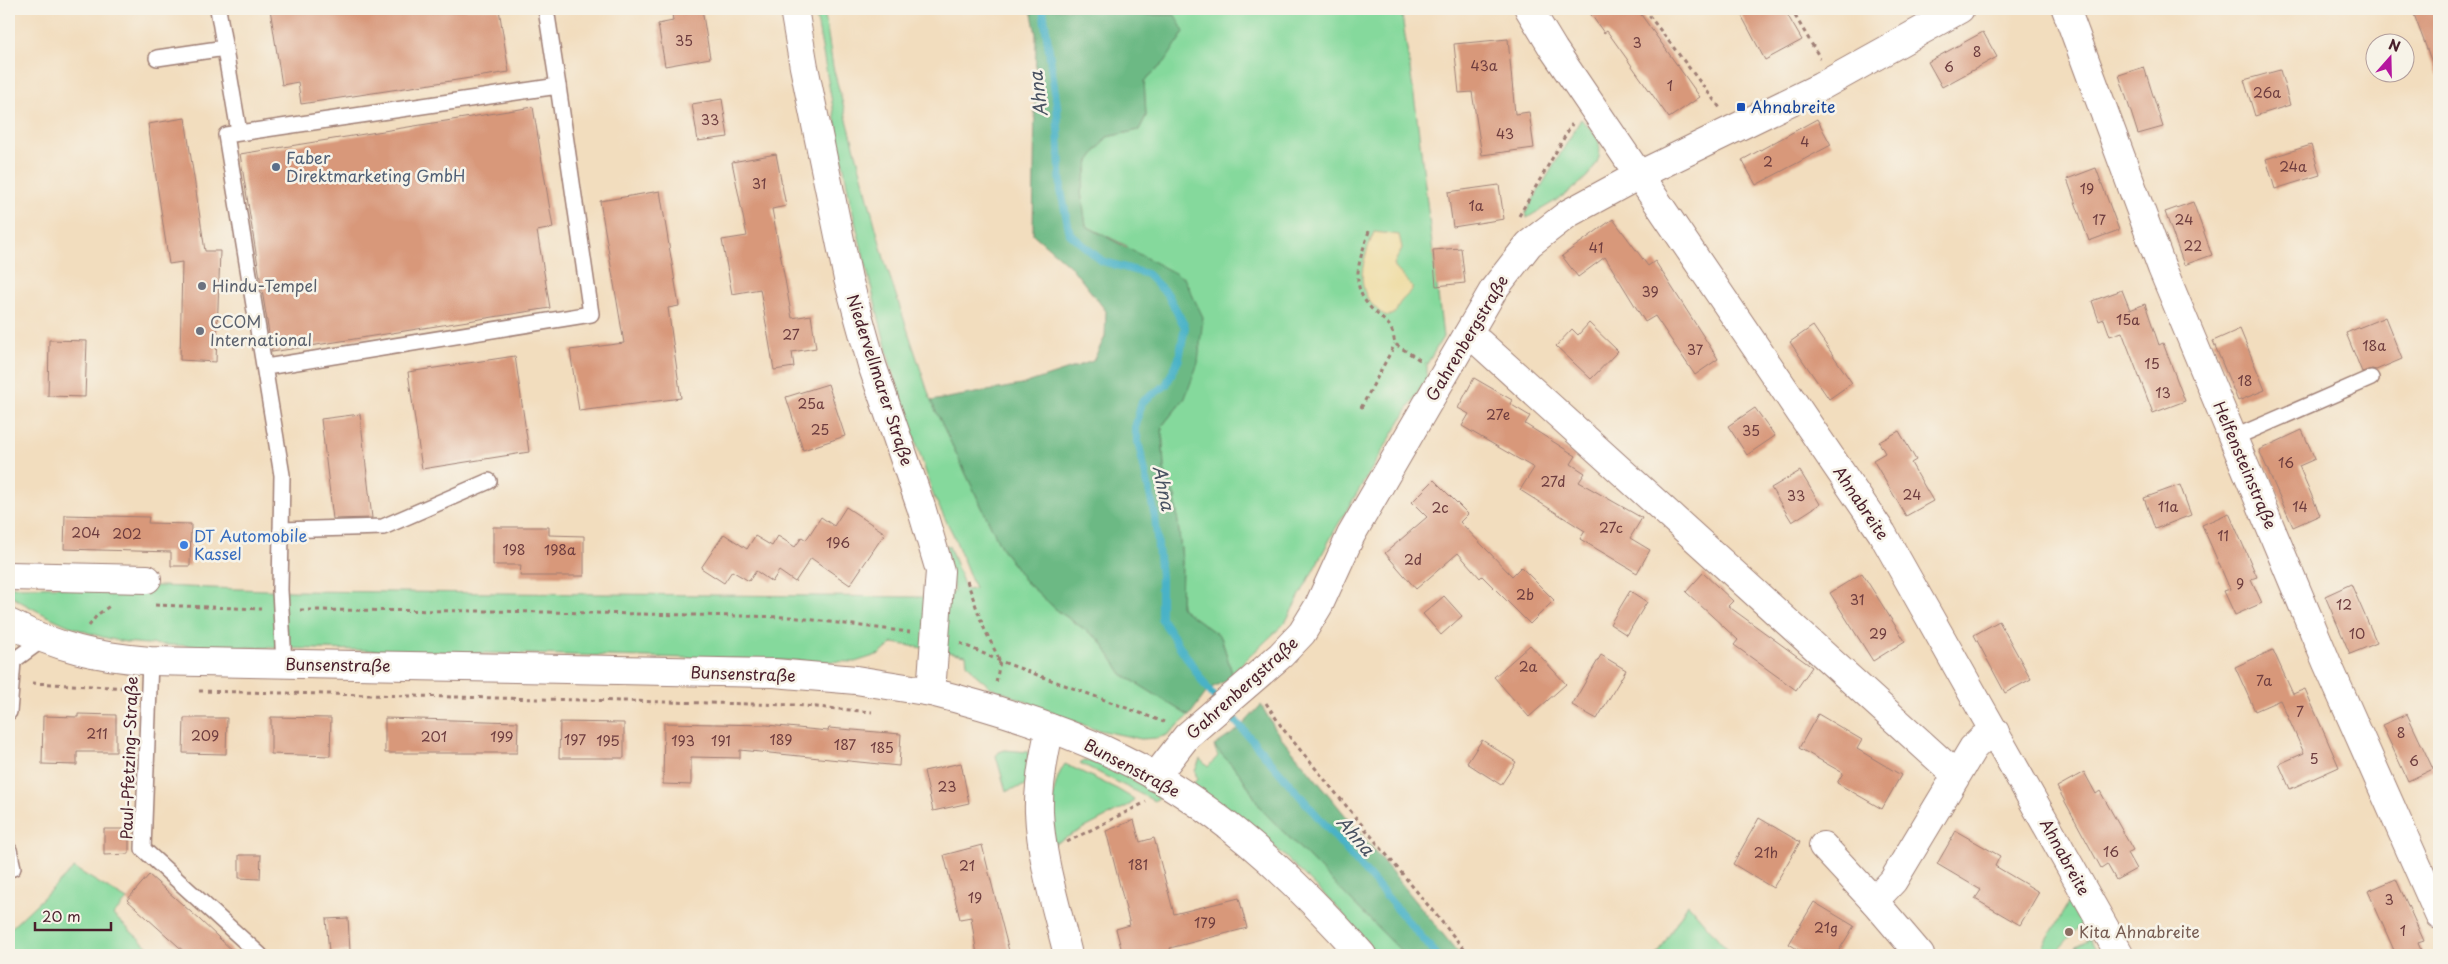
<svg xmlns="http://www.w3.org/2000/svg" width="2448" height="964" font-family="'Playpen Sans',sans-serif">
<rect width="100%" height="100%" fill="#f7f3e8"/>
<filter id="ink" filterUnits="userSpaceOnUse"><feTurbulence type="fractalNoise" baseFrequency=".02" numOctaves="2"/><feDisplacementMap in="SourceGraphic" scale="10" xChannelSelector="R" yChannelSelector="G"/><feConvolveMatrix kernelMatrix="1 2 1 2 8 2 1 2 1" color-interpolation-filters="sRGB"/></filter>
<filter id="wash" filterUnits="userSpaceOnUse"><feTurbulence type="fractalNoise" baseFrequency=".0096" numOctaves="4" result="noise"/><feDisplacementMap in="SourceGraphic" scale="20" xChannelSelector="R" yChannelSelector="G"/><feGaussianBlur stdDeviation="1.12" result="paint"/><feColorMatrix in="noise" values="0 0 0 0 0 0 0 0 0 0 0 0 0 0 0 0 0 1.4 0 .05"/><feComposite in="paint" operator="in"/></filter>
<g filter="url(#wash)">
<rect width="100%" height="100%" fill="#f2ddbe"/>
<!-- green -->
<g fill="#85d99c" stroke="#687c64">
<path d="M815,9H824L833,67L885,262L931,401L1001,547L1025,581L1058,611L1100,640L1122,674L1189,716L1167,735L1157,738L1141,739L1094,729L990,687L975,674L967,663L966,655L893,643L880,654L855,662L196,646C173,645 149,645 126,642C83,635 46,617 9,595V587L159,586L292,591L922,597L954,592L946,545L949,546L966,590L975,589L953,534L934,497L890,363L850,201Z"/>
<polygon points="1093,9 1401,9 1416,109 1443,337 1427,364 1427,377 1336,528 1285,623 1232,673 1221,637 1181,608 1182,559 1175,497 1164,469 1162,426 1185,398 1127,246 1086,226 1081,192 1089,161 1107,137 1139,130 1146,116 1144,81 1165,62 1174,15 1149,15"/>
<path d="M1581,119C1586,125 1595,133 1598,140C1611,175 1550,203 1527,218L1526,212Z"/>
<polygon points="1214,746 1241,775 1262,810 1405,955 1378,955 1337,907 1274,846 1193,784 1197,779 1195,771 1200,759 1208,767 1218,756"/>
<polygon points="1005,750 1028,752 1030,767 1027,785 1006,791 996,756 999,752"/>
<polygon points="1084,760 1112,768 1162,796 1154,801 1080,763"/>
<path d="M1065,764L1117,789L1134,799L1131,804L1054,844C1052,818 1049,787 1065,764Z"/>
<polygon points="74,868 127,900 113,915 157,955 9,955 9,930"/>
<polygon points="2069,902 2081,924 2054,955 2038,955"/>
<polygon points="1688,904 1732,955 1657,955"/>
<polygon points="2090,939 2097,951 2091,955 2069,955 2077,946"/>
</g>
<!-- forest -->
<g fill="#6cb984" stroke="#5b6c58">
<polygon points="1031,9 1093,9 1148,15 1175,15 1184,32 1165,62 1144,81 1146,116 1139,130 1107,137 1089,161 1081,192 1086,226 1184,278 1203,317 1198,363 1185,398 1162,426 1164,469 1175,497 1182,559 1181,608 1221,637 1232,673 1236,676 1209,689 1189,716 1122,674 1100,640 1058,611 1025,581 1001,547 931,401 1021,385 1093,361 1105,337 1106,311 1072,268 1033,234 1036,34"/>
<polygon points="1261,705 1277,732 1460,955 1405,955 1262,810 1241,775 1214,746 1239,729"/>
</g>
<!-- sand -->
<path fill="#eeda9e" stroke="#9c7c64" d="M1374,232L1399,235L1402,248L1394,264L1396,269L1412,286V290C1408,295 1403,298 1399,304C1397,308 1397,312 1393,314C1388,317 1383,315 1379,311C1352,290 1363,259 1374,232Z"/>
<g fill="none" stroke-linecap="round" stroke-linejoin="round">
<!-- stream -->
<polyline stroke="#48b2c7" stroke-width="8" points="1043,9 1057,106 1061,191 1070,234 1102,261 1147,274 1168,295 1185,327 1179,359 1166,385 1142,402 1135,428 1155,516 1161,577 1161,618 1207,688 1437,955"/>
</g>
<g id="blocks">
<!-- building -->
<g fill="#d8987a">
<polygon points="270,9 499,9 509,72 301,104 298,82 282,85"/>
<polygon points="702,9 710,58 665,66 658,24 673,21 672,13"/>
<polygon points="1587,9 1637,9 1700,97 1669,118 1607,31 1604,33"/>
<polygon points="1738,9 1784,9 1802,40 1765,60"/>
<polygon points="2412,9 2439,9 2439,76 2437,76"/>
<polygon points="1983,32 1997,57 1942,87 1928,62"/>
<polygon points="1508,39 1515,114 1529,112 1534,148 1482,155 1472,92 1459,93 1454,44"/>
<polygon points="2144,67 2163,127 2138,134 2119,75"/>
<polygon points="2280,70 2290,105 2255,116 2244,80"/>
<polygon points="722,99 728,137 698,141 692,104"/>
<polygon points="533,107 553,228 537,231 550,308 272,352 240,154"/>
<polygon points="185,118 205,251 220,251 216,362 180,360 182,262 169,264 148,124"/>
<polygon points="1817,119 1831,145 1756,185 1742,160"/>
<polygon points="2311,145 2320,175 2275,189 2266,159"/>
<polygon points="776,154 786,206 772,209 792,318 811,315 816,348 792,352 794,367 774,370 760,289 732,294 722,240 747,236 732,162"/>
<polygon points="2096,168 2119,230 2089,241 2067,179"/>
<polygon points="1499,185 1504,219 1453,227 1448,192"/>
<polygon points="660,191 679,306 668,308 681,398 579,411 570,350 624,343 600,201"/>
<polygon points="2193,202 2212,255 2184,265 2165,212"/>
<polygon points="1613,219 1648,266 1655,261 1718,359 1695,375 1655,316 1645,322 1605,257 1578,277 1562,256"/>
<polygon points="1461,248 1465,283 1436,286 1433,250"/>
<polygon points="2122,290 2130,310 2145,304 2159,345 2163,343 2185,401 2153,413 2122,332 2110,336 2104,319 2099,321 2092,301"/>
<polygon points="2385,317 2402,359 2376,370 2372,369 2362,372 2346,333"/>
<polygon points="1589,323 1618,351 1591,379 1556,346 1572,329 1578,335"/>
<polygon points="1813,326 1852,383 1829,399 1790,342"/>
<polygon points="2240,329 2265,390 2238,401 2213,341"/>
<polygon points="49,340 87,341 85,397 48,396"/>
<polygon points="515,356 529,452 422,469 408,372"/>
<polygon points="1474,378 1512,400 1510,404 1530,416 1525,424 1576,456 1571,464 1585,473 1579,482 1642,518 1630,538 1650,550 1637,573 1580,539 1585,531 1520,490 1534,468 1462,426 1469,414 1458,408"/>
<polygon points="828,384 845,436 803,450 786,397"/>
<polygon points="1755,408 1775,436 1747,455 1728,426"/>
<polygon points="360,414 372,518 333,519 321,419"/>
<polygon points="2302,430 2315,459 2299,466 2320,515 2293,527 2259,450"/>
<polygon points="1899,431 1916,460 1911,463 1933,501 1906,516 1873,460 1885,453 1879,442"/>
<polygon points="1800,471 1820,504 1792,522 1771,488"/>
<polygon points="1434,480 1468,514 1460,522 1512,576 1521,567 1554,600 1530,624 1482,576 1480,578 1458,553 1416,589 1385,553 1427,517 1412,502"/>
<polygon points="2180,485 2191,515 2155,529 2144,498"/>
<polygon points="846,507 885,533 850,585 811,558 795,582 779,571 772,582 756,571 749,581 732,571 724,583 701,568 724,534 747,549 755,536 772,546 778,536 795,547 802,537 806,540 821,517 834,526"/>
<polygon points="2229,513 2257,577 2251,579 2262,603 2235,615 2224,591 2230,589 2202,525"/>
<polygon points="65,515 149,517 148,523 191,524 190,566 171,566 171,552 64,549"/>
<polygon points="493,527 549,527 549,535 584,536 584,576 520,576 521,565 493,565"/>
<polygon points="1703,573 1733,601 1728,606 1812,667 1796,690 1734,645 1738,640 1686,592"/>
<polygon points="1862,573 1905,641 1873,661 1830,593"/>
<polygon points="2351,584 2377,643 2350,654 2325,596"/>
<polygon points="1630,591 1647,602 1627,635 1610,624"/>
<polygon points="1444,596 1462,616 1441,635 1423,614"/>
<polygon points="1999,621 2031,679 2005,693 1974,635"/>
<polygon points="1530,645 1566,684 1529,717 1494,677"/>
<polygon points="2273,650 2293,694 2305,689 2339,767 2290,789 2279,764 2304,753 2280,700 2255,711 2235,667"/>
<polygon points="1601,655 1626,670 1597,719 1572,705"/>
<polygon points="78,714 116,715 116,752 77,752 77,765 42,764 43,716 78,717"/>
<polygon points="1818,714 1862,740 1857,749 1901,775 1882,809 1837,783 1843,773 1799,748"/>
<polygon points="2407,714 2433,769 2408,781 2382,725"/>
<polygon points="271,717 331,718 330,756 271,754"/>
<polygon points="184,718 227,718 226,754 183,753"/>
<polygon points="385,718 518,722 517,753 385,753"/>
<polygon points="560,722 624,723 624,758 559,758"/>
<polygon points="664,723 767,725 828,731 829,728 901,734 899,766 740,750 740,758 691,757 691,785 663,784"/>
<polygon points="1482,740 1516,762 1501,785 1467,763"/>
<polygon points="961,763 969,803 933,811 924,771"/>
<polygon points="2084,772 2096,794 2100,791 2133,850 2127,853 2136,869 2116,880 2107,864 2101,868 2057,787"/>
<polygon points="1759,818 1800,842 1773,888 1733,864"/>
<polygon points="1134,820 1140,842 1154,838 1174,914 1239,898 1247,928 1170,948 1172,955 1123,955 1116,929 1130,925 1106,831"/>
<polygon points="104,829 129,829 129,854 104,855"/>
<polygon points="1956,831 2000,856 1995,866 2039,892 2020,925 1975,899 1981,890 1937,864"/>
<polygon points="982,845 990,877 1010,955 977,955 971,917 960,919 944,855"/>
<polygon points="239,855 261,855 260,879 239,878"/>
<polygon points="149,875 200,920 237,955 188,955 127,900"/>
<polygon points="2396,879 2424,941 2418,943 2423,955 2396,955 2368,891"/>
<polygon points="1814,902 1854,926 1836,955 1807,955 1789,944"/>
<polygon points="348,918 350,951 329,952 326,919"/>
</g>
</g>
</g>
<g filter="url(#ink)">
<use href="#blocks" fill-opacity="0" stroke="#9e7e74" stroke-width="1"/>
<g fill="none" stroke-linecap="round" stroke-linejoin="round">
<!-- service casing -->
<g stroke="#9e7e74" stroke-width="18">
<g id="service">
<polyline points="218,9 239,132"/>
<polyline points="546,9 558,86"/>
<polyline points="157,58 225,48"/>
<polyline points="266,367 591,314 558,86 226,135 282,475 280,590 284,664"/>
<polyline points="2233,438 2371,378"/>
<polyline points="281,530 383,527 489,481"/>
<polyline points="9,661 13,661 42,640"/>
<polyline points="150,661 143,849 260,955"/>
<polyline points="9,712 13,661"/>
<polyline points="9,850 13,868 9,869"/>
</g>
</g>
<!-- minor casing -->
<g stroke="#9e7e74" stroke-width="30">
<g id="minor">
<polyline points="1529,9 1554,50 1882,533 2120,955"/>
<polyline points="2066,9 2162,268 2327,663 2439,915"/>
<polyline points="1467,336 1480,343 1955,774"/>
<polyline points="9,576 147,579"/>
<path d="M1050,728C1044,754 1038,784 1039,812C1041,860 1057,909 1068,955"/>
<polyline points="1155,777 1187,736 1281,655 1302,633 1319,605 1351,535 1494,289 1529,244 1569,213 1639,175 1820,87 1960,9"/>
<polyline points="1823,846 1874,901 1920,955"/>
<polyline points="1874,901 1893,881 1973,748 1982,739 1995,732"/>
</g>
</g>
<!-- tertiary casing -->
<g stroke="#9e7e74" stroke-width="30">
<path id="tertiary" d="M931,692C995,708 1057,727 1117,756C1212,801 1293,877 1362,955"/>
</g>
<!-- secondary casing -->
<g stroke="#9e7e74" stroke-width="30">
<path id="secondary" d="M9,623C58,648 95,656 150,661L774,673L856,680L931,692L940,571L921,507L872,365L848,279L804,67L794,9"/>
</g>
<!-- path -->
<g stroke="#9e7e74" stroke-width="3" stroke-dasharray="4 4" stroke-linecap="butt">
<polyline points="1644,9 1720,108"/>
<polyline points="1791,9 1820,58"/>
<polyline points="1519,216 1572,124"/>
<path d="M1369,231C1359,263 1347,287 1376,313C1391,327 1391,323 1395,344L1423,362"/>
<polyline points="1361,408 1395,344"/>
<polyline points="967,581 983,626 1000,661 996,683"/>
<polyline points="155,605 261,609"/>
<polyline points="300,610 493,611 789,617 910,632"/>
<polyline points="89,626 97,615 111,605"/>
<polyline points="960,643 1000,661 1164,722"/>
<polyline points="32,683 130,688"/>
<polyline points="199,691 794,705 872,712"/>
<polyline points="1266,703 1283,729 1469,955"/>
<polyline points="1067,842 1146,802"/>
</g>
<!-- service -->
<use href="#service" stroke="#fff" stroke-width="15"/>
<!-- minor -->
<use href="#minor" stroke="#fff" stroke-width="28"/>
<!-- tertiary -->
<use href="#tertiary" stroke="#fff" stroke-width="28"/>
<!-- secondary -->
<use href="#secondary" stroke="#fff" stroke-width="28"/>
</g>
</g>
<!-- markers -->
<rect fill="#1a4fb4" stroke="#f7f3e8" stroke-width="2" x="1736" y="102" width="10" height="10" rx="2.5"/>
<circle fill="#5c6f8a" stroke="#f7f3e8" stroke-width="2" cx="276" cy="167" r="5"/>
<g fill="#6b7280" stroke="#f7f3e8" stroke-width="2">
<circle cx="202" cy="286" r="5"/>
<circle cx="200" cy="331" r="5"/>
</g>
<circle fill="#3f7fe0" stroke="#f7f3e8" stroke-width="2" cx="184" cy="545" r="5"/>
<circle fill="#8d6e63" stroke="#f7f3e8" stroke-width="2" cx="2069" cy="932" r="5"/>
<g text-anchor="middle" stroke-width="5" stroke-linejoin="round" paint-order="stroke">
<!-- number labels -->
<g font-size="14" fill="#6e3d3f">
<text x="684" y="46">35</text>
<text x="1637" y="48">3</text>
<text x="1977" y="57">8</text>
<text x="1484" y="71">43a</text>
<text x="1949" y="72">6</text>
<text x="1670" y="91">1</text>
<text x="2267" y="98">26a</text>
<text x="710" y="125">33</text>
<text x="1505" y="139">43</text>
<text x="1805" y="147">4</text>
<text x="1768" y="167">2</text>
<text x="2293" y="172">24a</text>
<text x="759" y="189">31</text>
<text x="2087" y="194">19</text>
<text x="1476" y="211">1a</text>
<text x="2099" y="225">17</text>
<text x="2184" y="225">24</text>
<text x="2193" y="251">22</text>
<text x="1596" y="253">41</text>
<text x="1650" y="297">39</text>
<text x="2128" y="325">15a</text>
<text x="791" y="340">27</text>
<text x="2374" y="351">18a</text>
<text x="1695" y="355">37</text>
<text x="2152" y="369">15</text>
<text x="2245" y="386">18</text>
<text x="2163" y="398">13</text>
<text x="811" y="409">25a</text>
<text x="1498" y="420">27e</text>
<text x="820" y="435">25</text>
<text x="1751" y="436">35</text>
<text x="2286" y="468">16</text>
<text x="1553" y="487">27d</text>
<text x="1912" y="500">24</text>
<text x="1796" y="501">33</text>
<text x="2168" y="512">11a</text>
<text x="2300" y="512">14</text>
<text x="1440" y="513">2c</text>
<text x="1611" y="533">27c</text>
<text x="86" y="538">204</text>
<text x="127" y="539">202</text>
<text x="2223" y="541">11</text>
<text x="838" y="548">196</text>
<text x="514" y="555">198</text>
<text x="560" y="555">198a</text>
<text x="1413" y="565">2d</text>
<text x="2240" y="589">9</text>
<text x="1525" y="600">2b</text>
<text x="1857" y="605">31</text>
<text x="2344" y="610">12</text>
<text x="1878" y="639">29</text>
<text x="2357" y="639">10</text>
<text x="1528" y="672">2a</text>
<text x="2264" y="686">7a</text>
<text x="2300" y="717">7</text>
<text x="2401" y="738">8</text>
<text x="97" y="739">211</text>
<text x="205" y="741">209</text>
<text x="434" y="742">201</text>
<text x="502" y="742">199</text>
<text x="575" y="745">197</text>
<text x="781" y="745">189</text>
<text x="608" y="746">195</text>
<text x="683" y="746">193</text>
<text x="721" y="746">191</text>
<text x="845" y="750">187</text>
<text x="882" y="753">185</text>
<text x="2314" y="764">5</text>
<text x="2414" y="766">6</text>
<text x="947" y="792">23</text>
<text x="2111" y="857">16</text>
<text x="1766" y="858">21h</text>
<text x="1138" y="870">181</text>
<text x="967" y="871">21</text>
<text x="975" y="903">19</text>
<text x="2389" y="905">3</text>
<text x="1205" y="928">179</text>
<text x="1826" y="933">21g</text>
<text x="2403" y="936">1</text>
</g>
<!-- transit labels -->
<g font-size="16" fill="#164399" stroke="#f7f3e8" text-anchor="start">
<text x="1751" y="113">Ahnabreite</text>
</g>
<!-- service labels -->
<g font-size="16" fill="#4e5e75" stroke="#f7f3e8" text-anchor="start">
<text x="286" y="164">Faber<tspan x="286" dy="18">Direktmarketing GmbH</tspan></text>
</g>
<!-- worship labels -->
<g font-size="16" fill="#5b616d" stroke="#f7f3e8" text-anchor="start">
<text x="212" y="292">Hindu-Tempel</text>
<text x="210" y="328">CCOM<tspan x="210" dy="18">International</tspan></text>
</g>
<!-- street labels -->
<g font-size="16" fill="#4a1f2b" stroke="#f7f3e8">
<text transform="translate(1467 338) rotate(-59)" y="6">Gahrenbergstraße</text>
<text transform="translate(880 380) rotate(72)" y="6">Niedervellmarer Straße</text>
<text transform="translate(2245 465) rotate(67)" y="6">Helfensteinstraße</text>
<text transform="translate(1861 503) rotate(56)" y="6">Ahnabreite</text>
<text transform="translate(338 665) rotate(1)" y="6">Bunsenstraße</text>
<text transform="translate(743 674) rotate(2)" y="6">Bunsenstraße</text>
<text transform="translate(1242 688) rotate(-42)" y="6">Gahrenbergstraße</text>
<text transform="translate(129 758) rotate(-88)" y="6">Paul-Pfetzing-Straße</text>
<text transform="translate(1132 768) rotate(28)" y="6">Bunsenstraße</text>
<text transform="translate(2065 857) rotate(61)" y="6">Ahnabreite</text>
</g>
<!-- shop labels -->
<g font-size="16" fill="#366cbe" stroke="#f7f3e8" text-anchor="start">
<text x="194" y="542">DT Automobile<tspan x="194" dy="18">Kassel</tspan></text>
</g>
<!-- education labels -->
<g font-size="16" fill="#785e54" stroke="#f7f3e8" text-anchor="start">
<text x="2079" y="938">Kita Ahnabreite</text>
</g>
<!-- water labels -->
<g font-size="18" font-style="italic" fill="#495262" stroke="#f7f3e8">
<text transform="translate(1039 94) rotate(-97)" y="6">Ahna</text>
<text transform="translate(1163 488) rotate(78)" y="6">Ahna</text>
<text transform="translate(1355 836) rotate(49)" y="6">Ahna</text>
</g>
</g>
<!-- margin -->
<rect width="2448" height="964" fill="none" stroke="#f7f3e8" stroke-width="30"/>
<!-- north arrow -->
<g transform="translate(2390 58) rotate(20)"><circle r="24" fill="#f7f3e8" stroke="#b29e9c"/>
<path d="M0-4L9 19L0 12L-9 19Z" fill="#b5179e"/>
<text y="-8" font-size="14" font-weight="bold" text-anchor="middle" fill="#4a1f2b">N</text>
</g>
<!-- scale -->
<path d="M35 922v8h76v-8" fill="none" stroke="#4a1f2b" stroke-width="2.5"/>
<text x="42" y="922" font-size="15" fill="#4a1f2b" stroke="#f7f3e8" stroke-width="4" paint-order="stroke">20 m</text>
</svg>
